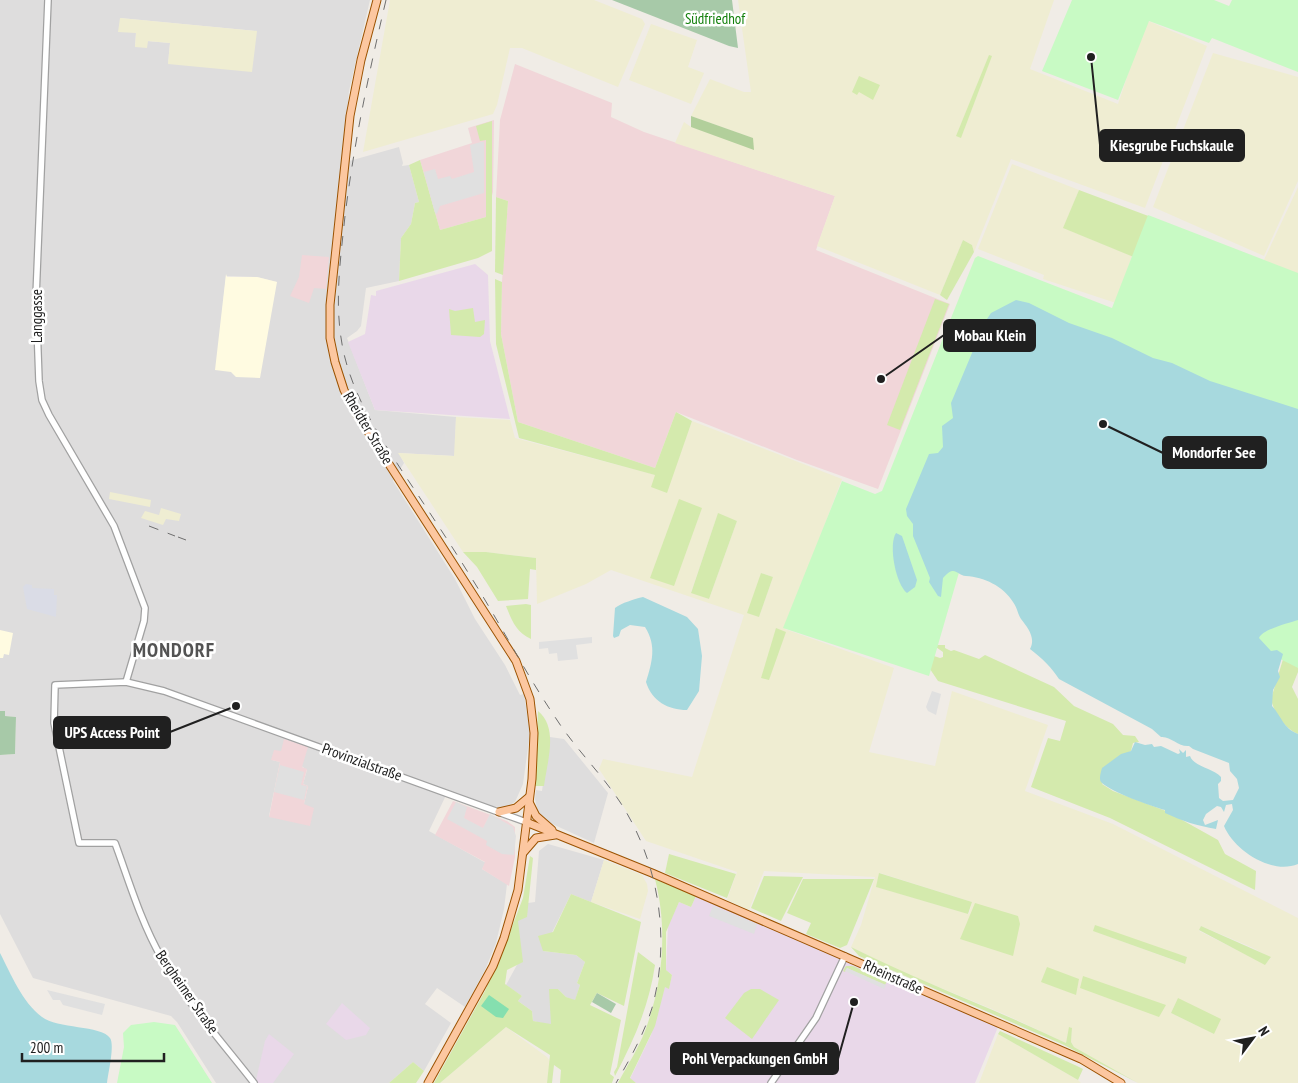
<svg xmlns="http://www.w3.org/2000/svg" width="1298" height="1083" font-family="'PT Sans Narrow',sans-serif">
<rect width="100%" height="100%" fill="#f0ece6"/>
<!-- residential -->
<g fill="#dedddd" fill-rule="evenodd">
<path d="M0,0H370L349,91L342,163L399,147L403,163L402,166L409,165L419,202L415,203L411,224L401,238L399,281L366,288L361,326L357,331L347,338L375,410L456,417L455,456L399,453L404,463L393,481L455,579L475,619L505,665L520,695L524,694L530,733L523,784L515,802L506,807H499L485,805L448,791L429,831L486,863L482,869L507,884L504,909L496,943L485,970L465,1007L437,988L425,1004L451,1023L424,1071L413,1062L389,1083H216L177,1022L171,1016L33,978L0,914V755L15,754L16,717L5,716V711H0ZM120,18L257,31L168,64L170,43L147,41L135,47L136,33ZM226,276L257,277L277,282L216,370ZM281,751L307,770L303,784L308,786L304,804L269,816L280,762L272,760Z"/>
<polygon points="550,737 564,739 608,793 594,843 550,823 538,812 535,799 536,790 542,791"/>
<polygon points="548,844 604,860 591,902 571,894 543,951 576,955 585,962 577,983 580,985 575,1001 566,997 558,989 551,1025 533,1021 532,1011 518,1001 522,996 506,985 518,963 515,923 521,904 535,902 539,851"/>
</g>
<!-- commercial -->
<g fill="#f1d6d9">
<polygon points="515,64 612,103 611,117 644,132 835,196 816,250 950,304 878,489 797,460 676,412 655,468 518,422 501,334 502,282 508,201 496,197 500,120"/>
<polygon points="494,120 493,192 486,217 440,230 420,160 472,143 468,128"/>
<polygon points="302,255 329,257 326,289 314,288 309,303 290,296 299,277"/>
<polygon points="284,739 308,747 302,767 307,769 303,784 308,786 304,804 314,808 310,826 269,817 280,762 271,760 274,750 281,751"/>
<polygon points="453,801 507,821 515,827 515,857 509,886 482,869 485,862 435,835"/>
</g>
<!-- industrial -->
<g fill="#e9d8e9">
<polygon points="475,264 488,275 490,341 510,419 375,410 348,342 365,334 371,295 376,296 376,291"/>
<polygon points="696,896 998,1027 975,1083 636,1083 630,1079 651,1035 665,986 669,988 672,975 666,970 668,925 679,902 691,907"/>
<polygon points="342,1003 370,1028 366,1035 346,1040 326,1024"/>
<polygon points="269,1034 294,1054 273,1083 258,1083 256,1080 265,1041"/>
</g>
<!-- education -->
<g fill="#fffbe1">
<polygon points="226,274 227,277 257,277 277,282 260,378 236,377 231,372 215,370"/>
<polygon points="0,630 13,633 9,655 4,654 3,658 0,658"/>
</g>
<!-- farmland -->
<g fill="#efedd2" fill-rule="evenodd">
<polygon points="390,0 594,0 642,19 645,24 618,87 522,48 510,48 497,105 493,114 363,152"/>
<polygon points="738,0 1054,0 1030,69 1118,104 1146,20 1207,46 1145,208 1011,159 974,252 972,245 963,240 940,295 817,246 835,196 675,143 684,122 691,127 752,138 691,116 710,79 744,92 751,92"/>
<polygon points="120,18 257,31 252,72 168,64 170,43 148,41 147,48 135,47 136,33 118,32"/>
<polygon points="651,24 697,40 688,67 704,73 691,104 629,80"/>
<polygon points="1213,53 1298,77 1298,181 1264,256 1153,207"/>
<polygon points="1012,164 1079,190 1064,228 1132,256 1116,303 1043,279 1044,275 978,249"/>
<polygon points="1298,187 1298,275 1263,262"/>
<path d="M456,417L510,420L515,438L656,475L666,493L692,421L842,479L785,629L894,668L869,752L935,766L952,691L1048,725L1025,791L1113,824L1298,918V1083H1138L1074,1047L1071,1042L1072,1029L1070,1027L1066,1043L1004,1014L893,968L851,947L861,925L875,877L764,871L749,910L727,900L737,872L646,841L599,769L603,759L692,777L744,615L611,570L586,584L537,604L536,558L486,552H463L398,453L454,456ZM718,514L737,521L709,599L691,592ZM761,573L773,577L759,617ZM880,873L972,902L969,914L877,887ZM1201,926L1251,947L1271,958L1265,964L1199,931ZM1094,931L1187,957L1184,964ZM1178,999L1214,1034L1171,1013Z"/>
<polygon points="110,492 151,500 150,507 109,499"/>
<polygon points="161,508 181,514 179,521 166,519 163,525 141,518 145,511 159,515"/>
<polygon points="604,860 642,875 647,884 648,891 640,919 591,902"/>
<polygon points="506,1027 547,1057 550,1061 547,1083 440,1083"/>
<polygon points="998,1034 1078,1080 1081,1083 979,1083"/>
</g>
<!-- grass -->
<g fill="#d4eaad">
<polygon points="989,55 992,56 961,138 956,136"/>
<polygon points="859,76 880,85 873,100 859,92 857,95 852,92"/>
<polygon points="492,121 492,251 478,258 399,281 401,238 411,224 415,203 419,202 409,165 420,160 440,230 486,217 486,140 480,141 476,126"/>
<polygon points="1079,190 1151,217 1136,258 1063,228"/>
<polygon points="496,197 508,201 503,275 495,272"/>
<polygon points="963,240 972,245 974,252 947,300 940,295"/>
<polygon points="495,279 502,282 501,334 518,422 655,468 676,412 692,421 667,493 651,487 655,475 519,438 496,344"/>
<polygon points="935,299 949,304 900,430 887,425"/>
<polygon points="473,308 475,322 485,320 484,334 480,337 451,335 449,309 455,311"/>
<polygon points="679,499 702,508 674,586 650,578"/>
<polygon points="718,513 737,521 709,599 691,593"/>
<polygon points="463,552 486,552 536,558 536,570 530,569 528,599 498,601 477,567"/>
<polygon points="761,573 773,577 759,617 747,613"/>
<path d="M526,604L531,605V639C516,632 512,621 506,606Z"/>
<polygon points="776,628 786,632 769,680 761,678"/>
<polygon points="933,645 945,645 945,648 951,651 954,650 979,659 985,655 1054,687 1074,706 1113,724 1123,735 1135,736 1139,742 1133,743 1131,751 1125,754 1102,784 1113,791 1166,811 1218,840 1225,854 1256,871 1255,890 1110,818 1031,787 1048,738 1060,741 1066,721 938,681 926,663 931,655 940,658 943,657 943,652"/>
<path d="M1298,652V672L1292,687L1298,699V734C1286,729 1274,714 1271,699L1284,656Z"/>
<path d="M538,711C559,728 547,762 544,786H535Z"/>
<polygon points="669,854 736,874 727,898 665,873"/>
<polygon points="530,856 533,858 527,917 518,921 523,962 507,970 505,984 522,996 518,1001 532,1011 533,1021 551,1024 549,989 558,989 566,997 575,1000 580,985 577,983 585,962 576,955 543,951 538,936 553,932 571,894 641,922 624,1006 597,993 590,1005 621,1020 610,1074 614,1077 612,1083 560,1083 561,1070 554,1065 552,1083 547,1083 550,1055 506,1027 440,1083 434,1083 485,991 510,932 523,898"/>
<polygon points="879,873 972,902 968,914 876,887"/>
<polygon points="764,876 803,877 781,921 751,908"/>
<path d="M655,879L696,896L691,907L679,902L666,932V970L672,975L669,989L665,987L655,1026L630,1078L636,1083H618C627,1066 638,1049 645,1031C663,983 668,929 655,879Z"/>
<polygon points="803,879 874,879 847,945 840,948 806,934 811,923 787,913"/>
<polygon points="975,903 1018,916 1020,924 1013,956 960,939"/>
<polygon points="1095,925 1187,957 1185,964 1093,931"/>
<polygon points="1201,926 1271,957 1265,965 1199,930"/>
<path d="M851,947C921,982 995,1009 1066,1043L1069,1027L1072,1028L1071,1042L1074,1047L1138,1083L1064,1045L859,956Z"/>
<path d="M638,952L655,965C649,1006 634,1040 615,1076L614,1072L617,1067Z"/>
<polygon points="846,966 853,966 887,981 885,985 847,968 845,972 843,971"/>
<polygon points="1047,967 1079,979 1076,995 1041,982"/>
<polygon points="1083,976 1166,1005 1159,1017 1080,988"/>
<polygon points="751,989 760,989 779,1000 752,1039 725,1018 744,993"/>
<polygon points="1178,998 1221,1019 1214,1034 1171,1013"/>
<polygon points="1000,1031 1077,1066 1083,1069 1078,1080 998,1034"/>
<polygon points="413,1062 424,1071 416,1083 389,1083"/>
</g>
<!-- forest -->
<polygon fill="#b2cf9b" points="691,116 753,138 754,150 691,127"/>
<!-- cemetery -->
<g fill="#a7c9a8">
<polygon points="612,0 732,0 738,48 729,46"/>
<polygon points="0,711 5,711 5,716 16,717 15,754 0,755"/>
<polygon points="597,993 616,1004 611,1013 592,1002"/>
</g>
<!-- park -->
<g fill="#c8fac4">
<polygon points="1072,0 1214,0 1229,6 1232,0 1298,0 1298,72 1212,38 1209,43 1149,21 1118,100 1042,71"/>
<polygon points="1148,215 1298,273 1298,668 1160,598 971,531 929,676 783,628 842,481 875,494 882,491 975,258 978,256 1112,308"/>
<polygon points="154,1022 175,1025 212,1083 117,1083 124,1047 123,1033 131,1025"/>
</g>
<!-- pitch -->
<polygon fill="#85dfaf" points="489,995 509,1009 503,1018 496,1017 481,1006"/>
<!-- parking -->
<g fill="#e0e0e0">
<polygon points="481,142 484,142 484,193 440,206 437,214 435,213 424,172 435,169 438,179 450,176 452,179 474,172 470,145"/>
<polygon points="592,637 592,643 576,645 578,659 558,661 557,653 549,654 548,648 539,649 539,642"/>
<polygon points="932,691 941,694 936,715 928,711 926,707"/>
<polygon points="280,765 304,772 301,785 307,786 304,800 274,792"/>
<polygon points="456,802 467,807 464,818 483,828 490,814 513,827 516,836 514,855 502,854 486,845 487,841 447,819"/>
<polygon points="713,906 757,924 754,934 709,916"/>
<polygon points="847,968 886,985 884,989 845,971"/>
<polygon points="47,990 105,1004 102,1015 63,1005 60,1000 53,1000"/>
</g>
<!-- plaza -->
<polygon fill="#dadce6" points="26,584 32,585 32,588 54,589 54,595 57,595 56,617 27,609 23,587"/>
<!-- water -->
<g fill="#a7d9de">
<path d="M1016,300L1029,303L1069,323L1112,338L1153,358L1172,363L1210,381L1298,409V620C1289,623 1263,629 1259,638L1271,651L1277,650L1283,654L1278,671L1280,677L1273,690L1272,706C1282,717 1283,728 1298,734V864C1271,875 1234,850 1224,826L1233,810L1232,804L1226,805L1224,812L1221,807L1217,806L1206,814L1203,820L1205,825L1218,820L1216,829C1198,826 1182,821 1165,813V810C1150,806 1112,792 1102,783C1098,780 1101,772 1102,768L1121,754L1131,751L1135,742L1145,745L1152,744L1154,747L1161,746L1178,754L1180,753L1179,749L1183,753L1186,750V757L1190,756C1194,767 1213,768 1221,777V781L1218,784L1219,798L1223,801L1233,800L1239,788L1237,779L1230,771L1229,763L1193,749L1189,746C1178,747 1171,736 1161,737L1152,729L1059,679C1052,668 1042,658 1030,649C1036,638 1028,628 1021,619C1018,615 1017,607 1013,602C1003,586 984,577 966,576C956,575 955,564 943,578L941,597L938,596L929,582L930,578L913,536V524L907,516L906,509L929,454L938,453L943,447L942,426L953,418L951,403L985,322L991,313Z"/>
<path d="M896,533L902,536L917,580L915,587L907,593C896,585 888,545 896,533Z"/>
<path d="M643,597L687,617L698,629L702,656L699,691L687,710C668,710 652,701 646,682C652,662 657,646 645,627L630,625L621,630L619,636L614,638L613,636L615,608C621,603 635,599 643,597Z"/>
<path d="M0,953C11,974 22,1002 42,1017C57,1029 101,1025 110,1038C115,1045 108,1073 107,1083H0Z"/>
</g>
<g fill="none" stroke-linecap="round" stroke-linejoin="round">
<!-- minor casing -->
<g stroke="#a1a1a1" stroke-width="8">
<g id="minor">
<polyline points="48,0 36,297 39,381 42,400 49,415 114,526 145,608 144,621 126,682"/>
<path d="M254,1083C222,1042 186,1002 161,957C141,922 129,881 115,843H79L54,723L55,685L126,682L164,691L526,822"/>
<polyline points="771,1083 816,1018 845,956"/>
</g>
</g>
<!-- major casing -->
<g stroke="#9b5200" stroke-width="9">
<g id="major">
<polyline points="377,0 361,60 350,116 330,305 330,338 335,362 344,390 356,413 516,661 530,699 534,733 532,779 518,890 504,938 493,966 428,1083"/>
<polyline points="530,804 536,816 552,830"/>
<polyline points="499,812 516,808 529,797"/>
<polyline points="526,822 652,873 1081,1059 1121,1083"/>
<polyline points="523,853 536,838 555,835"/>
</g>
</g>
<!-- minor -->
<use href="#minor" stroke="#fff" stroke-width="5.5"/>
<!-- major -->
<use href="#major" stroke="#fcc7a0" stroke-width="7"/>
<!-- rail -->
<g stroke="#6e6e6e" stroke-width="1" stroke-dasharray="10 10" stroke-linecap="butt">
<path d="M386,0C369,72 354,143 345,216C340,264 333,310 345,358C356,401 380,437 404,474C426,507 448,540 469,574C499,621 524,671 555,717C574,747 600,772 620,802C659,862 671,939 652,1008C644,1034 630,1059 616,1083"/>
<polyline points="149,526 175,536"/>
<polyline points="178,537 186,540"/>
</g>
</g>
<g text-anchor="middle" stroke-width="5" stroke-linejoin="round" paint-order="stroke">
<!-- park labels -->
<g font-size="15" fill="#13800c" stroke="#fff">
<text x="715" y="24">Südfriedhof</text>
</g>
<!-- street labels -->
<g font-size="15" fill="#202020" stroke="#fff">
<text transform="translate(37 316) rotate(-90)" y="5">Langgasse</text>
<text transform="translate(368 428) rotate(59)" y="5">Rheidter Straße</text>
<text transform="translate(362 762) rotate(20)" y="5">Provinzialstraße</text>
<text transform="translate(893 977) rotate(24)" y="5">Rheinstraße</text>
<text transform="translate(187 992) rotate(55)" y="5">Bergheimer Straße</text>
</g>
<!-- district labels -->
<g font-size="20" font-weight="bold" letter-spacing="1" fill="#535353" stroke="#fff">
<text x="174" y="657">MONDORF</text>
</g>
</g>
<!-- callouts -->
<path fill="none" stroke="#202020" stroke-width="2" d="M1091 57L1100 145M881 379L944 335M1103 424L1163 453M236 706L170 732M854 1002L838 1059"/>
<g fill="#202020" stroke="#fff" stroke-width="2">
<circle cx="1091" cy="57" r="5"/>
<circle cx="881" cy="379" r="5"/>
<circle cx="1103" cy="424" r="5"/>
<circle cx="236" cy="706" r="5"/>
<circle cx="854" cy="1002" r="5"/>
</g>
<g fill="#202020" stroke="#202020" stroke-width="2">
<rect x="1100" y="130" width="144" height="31" rx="5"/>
<rect x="944" y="320" width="91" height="31" rx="5"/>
<rect x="1163" y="437" width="103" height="31" rx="5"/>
<rect x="54" y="717" width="116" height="31" rx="5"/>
<rect x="671" y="1043" width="167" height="31" rx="5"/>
</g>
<g font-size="16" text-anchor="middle" font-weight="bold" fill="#fff">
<text x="1172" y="151">Kiesgrube Fuchskaule</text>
<text x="990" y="341">Mobau Klein</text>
<text x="1214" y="458">Mondorfer See</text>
<text x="112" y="738">UPS Access Point</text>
<text x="755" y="1064">Pohl Verpackungen GmbH</text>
</g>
<!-- north arrow -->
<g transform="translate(1253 1038) rotate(58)" stroke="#ffffff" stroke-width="4" paint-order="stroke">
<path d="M0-4L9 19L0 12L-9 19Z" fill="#202020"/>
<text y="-8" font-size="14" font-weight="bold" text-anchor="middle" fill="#202020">N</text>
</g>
<!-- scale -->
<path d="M22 1053v8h142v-8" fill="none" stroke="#202020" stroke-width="2.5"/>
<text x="30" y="1053" font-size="15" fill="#202020" stroke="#ffffff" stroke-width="4" paint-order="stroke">200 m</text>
</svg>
